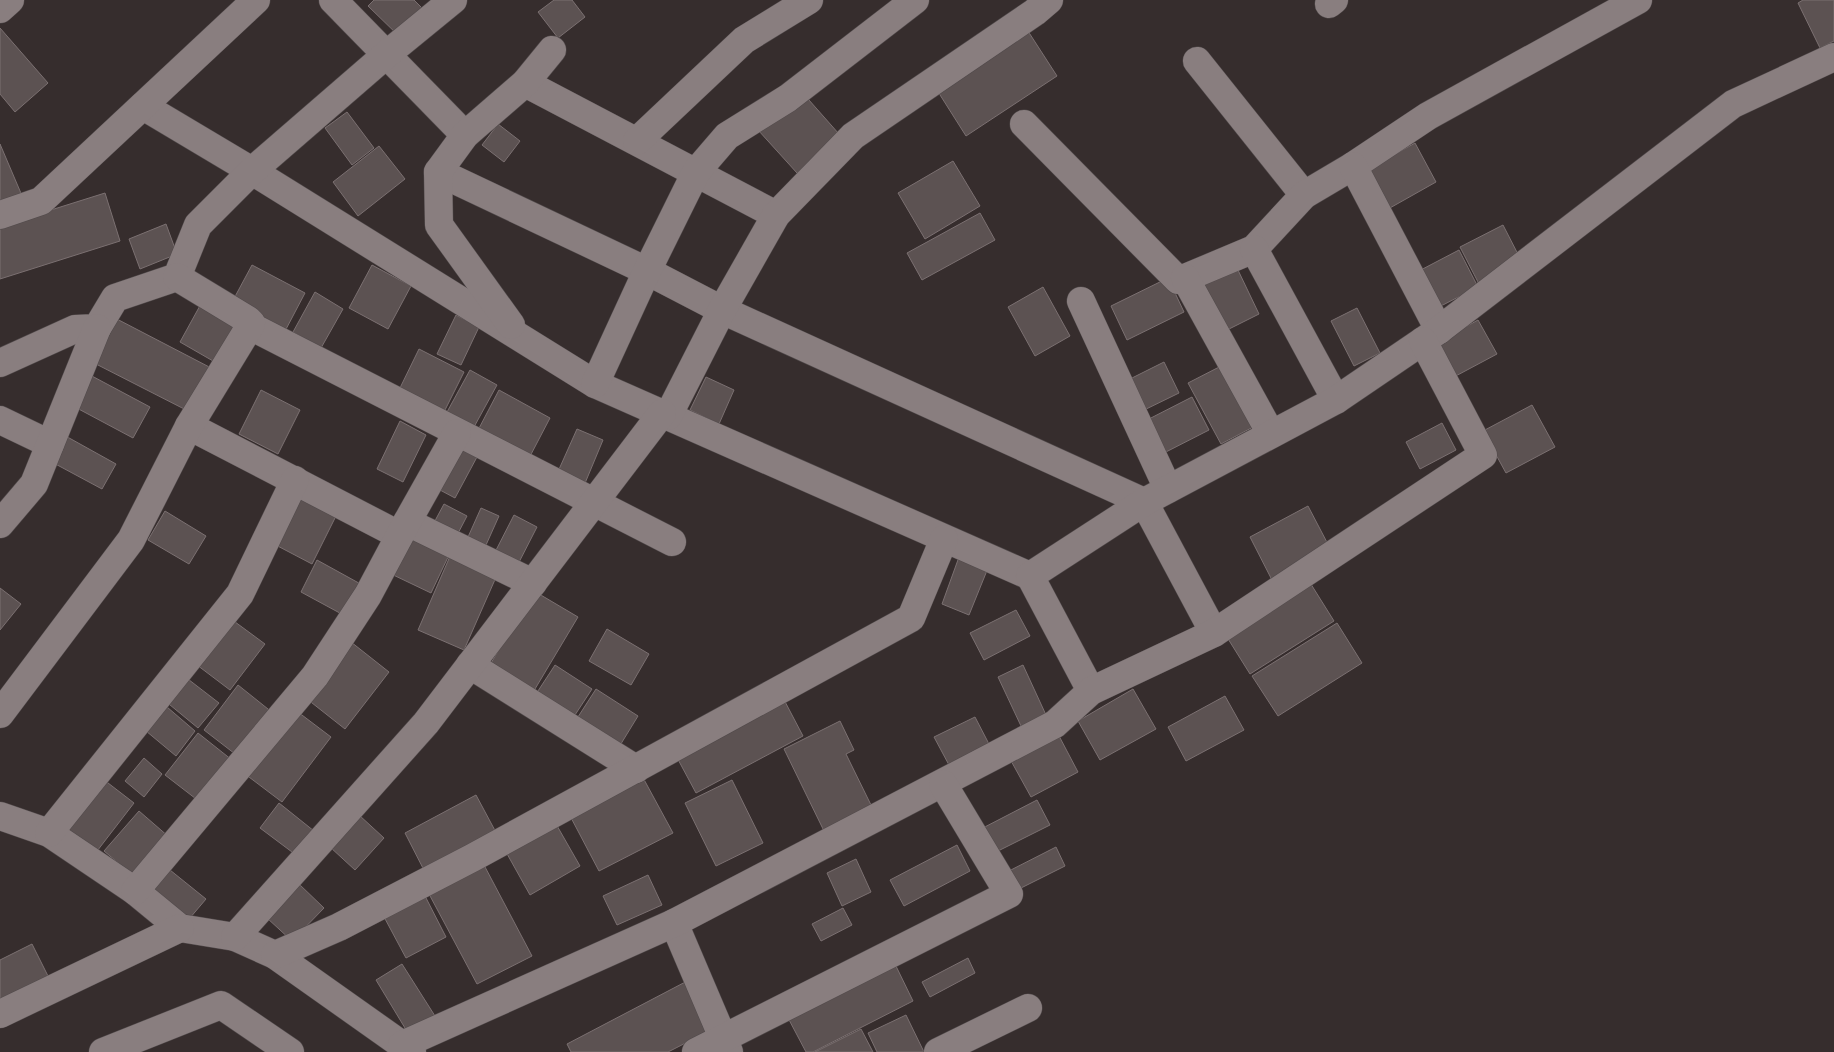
<svg xmlns="http://www.w3.org/2000/svg" width="1834" height="1052" font-family="'Golos Text',sans-serif">
<rect width="100%" height="100%" fill="#362d2d"/>
<!-- building -->
<g fill="#5c5252" stroke="#7b7071">
<polygon points="374,0 414,0 427,13 402,39 368,6"/>
<polygon points="554,0 572,0 585,17 558,38 538,12"/>
<polygon points="1803,0 1834,0 1834,41 1820,48 1798,3"/>
<polygon points="0,28 48,83 15,112 0,94"/>
<polygon points="1026,28 1057,76 966,136 935,87"/>
<polygon points="801,91 839,134 797,173 758,130"/>
<polygon points="347,112 374,148 352,165 325,128"/>
<polygon points="498,124 520,141 504,162 482,145"/>
<polygon points="1415,143 1436,182 1381,213 1360,174"/>
<polygon points="0,144 23,198 0,208"/>
<polygon points="379,146 405,179 358,216 333,182"/>
<polygon points="953,161 980,206 925,239 898,193"/>
<polygon points="105,193 120,241 0,279 0,226"/>
<polygon points="980,213 995,240 922,280 907,253"/>
<polygon points="166,224 177,254 140,269 129,239"/>
<polygon points="1503,225 1522,262 1479,284 1460,247"/>
<polygon points="1459,250 1478,287 1435,309 1415,273"/>
<polygon points="252,265 305,293 284,333 231,304"/>
<polygon points="372,265 411,286 388,329 349,308"/>
<polygon points="1237,268 1259,314 1221,333 1199,287"/>
<polygon points="1168,278 1184,312 1127,340 1111,306"/>
<polygon points="1043,287 1070,336 1035,356 1008,307"/>
<polygon points="315,292 343,309 321,348 293,332"/>
<polygon points="202,302 242,325 220,365 180,342"/>
<polygon points="1357,308 1380,353 1354,366 1331,321"/>
<polygon points="456,315 479,327 461,365 437,354"/>
<polygon points="113,317 215,370 192,413 94,363"/>
<polygon points="1478,320 1497,354 1452,378 1433,345"/>
<polygon points="419,349 464,372 443,414 398,392"/>
<polygon points="1164,362 1179,393 1138,413 1126,381"/>
<polygon points="1225,364 1257,425 1221,444 1188,383"/>
<polygon points="470,370 497,385 474,427 447,412"/>
<polygon points="90,375 150,407 133,438 73,406"/>
<polygon points="706,377 734,390 719,424 690,410"/>
<polygon points="261,390 300,410 278,454 239,434"/>
<polygon points="499,390 550,418 527,462 476,434"/>
<polygon points="1192,397 1209,430 1160,455 1145,421"/>
<polygon points="1532,405 1555,447 1506,473 1483,431"/>
<polygon points="400,421 426,435 403,482 377,469"/>
<polygon points="1442,423 1456,450 1420,469 1406,442"/>
<polygon points="577,429 603,440 583,488 556,476"/>
<polygon points="62,434 116,464 102,489 48,460"/>
<polygon points="461,448 477,457 455,498 440,490"/>
<polygon points="296,489 339,510 312,564 270,542"/>
<polygon points="444,504 467,516 453,543 429,532"/>
<polygon points="1308,506 1331,550 1273,582 1250,537"/>
<polygon points="481,508 499,516 486,545 468,537"/>
<polygon points="165,511 206,536 189,564 148,540"/>
<polygon points="514,515 537,527 515,570 492,558"/>
<polygon points="405,535 449,555 431,593 387,572"/>
<polygon points="451,554 497,575 464,650 418,630"/>
<polygon points="959,557 988,568 969,615 942,604"/>
<polygon points="317,560 366,587 349,618 301,592"/>
<polygon points="1309,581 1334,621 1250,674 1225,634"/>
<polygon points="0,588 21,604 0,630"/>
<polygon points="534,591 578,617 532,694 488,668"/>
<polygon points="1016,610 1030,636 984,660 970,633"/>
<polygon points="227,616 265,644 230,690 193,662"/>
<polygon points="1337,623 1362,663 1278,716 1252,676"/>
<polygon points="607,629 649,654 631,685 589,661"/>
<polygon points="351,642 389,672 345,729 307,699"/>
<polygon points="555,665 592,689 573,718 536,694"/>
<polygon points="1023,665 1046,715 1021,726 998,677"/>
<polygon points="184,676 219,703 198,728 164,700"/>
<polygon points="238,685 273,713 239,757 204,730"/>
<polygon points="596,689 638,716 619,747 576,720"/>
<polygon points="1133,689 1156,729 1100,760 1078,721"/>
<polygon points="781,694 803,736 696,793 674,752"/>
<polygon points="1225,696 1244,730 1186,761 1168,727"/>
<polygon points="160,701 195,731 176,756 140,726"/>
<polygon points="294,709 331,737 282,802 245,774"/>
<polygon points="975,717 989,744 949,765 934,737"/>
<polygon points="840,721 854,750 846,754 872,807 824,831 784,749"/>
<polygon points="198,733 232,760 200,802 165,775"/>
<polygon points="1058,734 1078,772 1031,797 1010,759"/>
<polygon points="144,758 162,774 144,797 125,781"/>
<polygon points="641,774 673,833 599,871 568,812"/>
<polygon points="99,776 134,803 94,855 58,827"/>
<polygon points="732,780 763,843 716,866 685,803"/>
<polygon points="476,795 499,838 427,876 405,833"/>
<polygon points="1037,800 1050,825 990,855 977,831"/>
<polygon points="279,803 314,831 296,855 260,828"/>
<polygon points="139,811 169,837 135,877 104,851"/>
<polygon points="359,815 384,838 355,870 330,847"/>
<polygon points="556,824 580,866 530,895 506,852"/>
<polygon points="957,845 970,871 904,906 890,880"/>
<polygon points="1056,847 1065,866 1013,892 1003,874"/>
<polygon points="856,859 871,892 842,906 827,873"/>
<polygon points="484,865 532,956 477,984 429,894"/>
<polygon points="170,870 206,899 184,925 148,896"/>
<polygon points="648,875 662,905 617,925 603,896"/>
<polygon points="299,884 324,908 292,941 267,918"/>
<polygon points="424,894 446,937 406,958 383,915"/>
<polygon points="843,908 852,925 821,941 812,924"/>
<polygon points="32,944 54,988 6,1010 0,998 0,960"/>
<polygon points="968,958 975,973 930,997 922,982"/>
<polygon points="894,962 913,1001 813,1052 806,1052 787,1016"/>
<polygon points="402,964 435,1016 408,1033 376,980"/>
<polygon points="691,979 715,1028 668,1052 571,1052 567,1044"/>
<polygon points="906,1015 924,1052 877,1052 868,1033"/>
<polygon points="861,1029 873,1052 815,1052"/>
</g>
<g fill="none" stroke-linecap="round" stroke-linejoin="round">
<!-- minor casing -->
<g stroke="#514a4b" stroke-width="29">
<g id="minor">
<polyline points="333,0 465,135"/>
<polyline points="1329,4 1334,0"/>
<polyline points="0,9 10,0"/>
<polyline points="1197,61 1304,195"/>
<polyline points="525,83 776,215"/>
<polyline points="143,106 252,171 595,384 1030,576"/>
<polyline points="1024,124 1178,280 1185,278 1254,249 1304,195 1353,166 1428,116 1638,0"/>
<polyline points="637,141 744,40 809,0"/>
<polyline points="1353,166 1439,330"/>
<polyline points="438,172 647,271 722,310 1144,502 1214,633"/>
<polyline points="0,215 41,201 256,0"/>
<polyline points="1254,249 1336,400"/>
<polyline points="1185,278 1271,434"/>
<polyline points="1081,301 1168,489"/>
<polyline points="511,325 439,225 438,172 465,135 525,83 552,50"/>
<polyline points="250,326 672,542"/>
<polyline points="0,363 75,329 97,328 115,298 177,277 198,225 252,171 387,54 453,0"/>
<polyline points="595,384 647,271 696,172 727,136 788,98 915,0"/>
<polyline points="668,416 722,310 776,215 853,136 1035,12 1049,0"/>
<polyline points="0,420 50,444"/>
<polyline points="189,426 399,535"/>
<polyline points="407,522 533,583"/>
<polyline points="0,524 34,484 97,328"/>
<polyline points="470,665 636,769"/>
<polyline points="1091,691 1030,576 1144,502 1336,400 1439,330 1733,104 1834,57"/>
<polyline points="0,714 131,540 189,426 250,326 251,323 248,320 177,277"/>
<polyline points="0,816 49,833 135,891 180,928 235,937 275,955 412,1052"/>
<polyline points="49,833 240,594 295,480"/>
<polyline points="135,891 315,676 368,595 407,522 457,433"/>
<polyline points="674,923 729,1052"/>
<polyline points="235,937 426,723 662,413"/>
<polyline points="275,955 339,927 472,858 911,618 944,539"/>
<polyline points="0,1014 180,928"/>
<polyline points="402,1045 674,923 1055,724 1091,691 1214,633 1483,455 1423,341"/>
<polyline points="103,1052 221,1005 290,1052"/>
<polyline points="696,1052 1009,894 943,784"/>
<polyline points="938,1052 1028,1008"/>
</g>
</g>
<!-- minor -->
<use href="#minor" stroke="#897e7f" stroke-width="28"/>
</g>
</svg>
